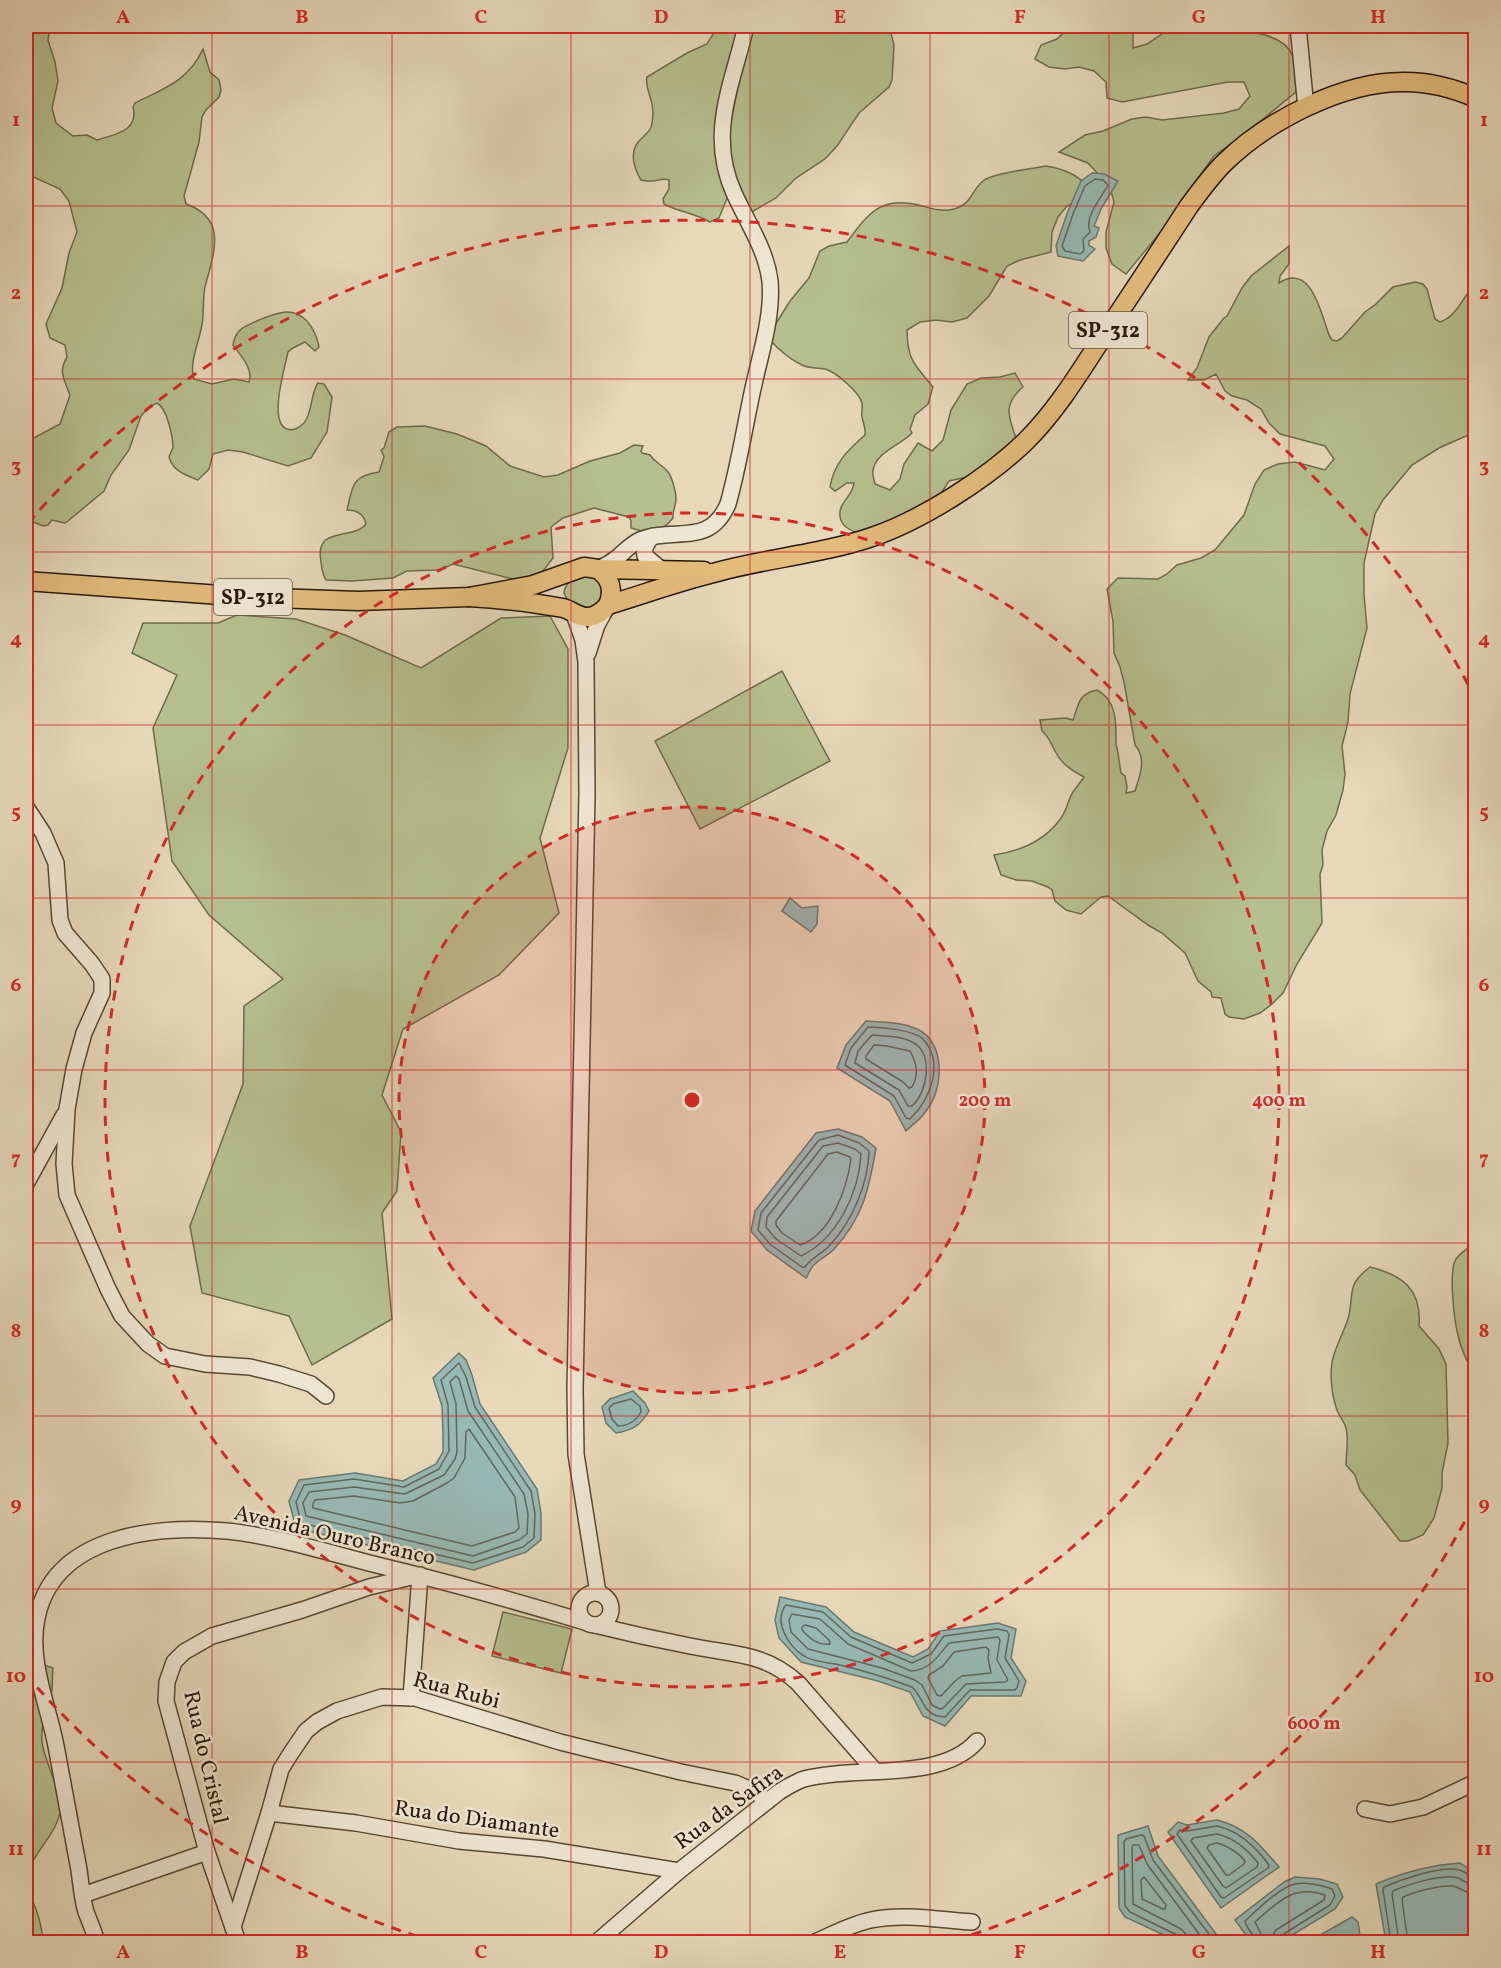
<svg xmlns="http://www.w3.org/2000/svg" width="1501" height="1968" font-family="Vollkorn,serif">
<rect width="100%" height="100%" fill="#e6d8b9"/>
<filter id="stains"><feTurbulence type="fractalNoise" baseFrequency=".00333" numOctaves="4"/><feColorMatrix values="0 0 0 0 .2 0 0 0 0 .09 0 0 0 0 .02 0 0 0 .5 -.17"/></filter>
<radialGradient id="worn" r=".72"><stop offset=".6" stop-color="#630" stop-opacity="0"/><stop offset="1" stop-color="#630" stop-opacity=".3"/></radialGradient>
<!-- green -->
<g fill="#b5bf8f" stroke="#6e6c4a" stroke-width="1.5">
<path d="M26,26H50L48,40L55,62L58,81L52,108L56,123L73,136L87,135L97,140C116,134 139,131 133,107L135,103C165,88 188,81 203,49L210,72L219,80L221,90L219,97L206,110L202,117L199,142L184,196L186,204C229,219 213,255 205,287C202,301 205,316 201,329C198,345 189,364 194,379L212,384L234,379L249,382C254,369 240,355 233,345C236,328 244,327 259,320C276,313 292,306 307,321C314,329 317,336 319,347L315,351L305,342L293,348L288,352C285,367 268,422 287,429C293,431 299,428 304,423C313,412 310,394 318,383L324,384L332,397L327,432L311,458L288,466L243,452L228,450L213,454L209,469L198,480C185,475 173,471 169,457C170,455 172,449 173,448C173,437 167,408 157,403L149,407L141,416L129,450L111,475L104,491L68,521L65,523L52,520L48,525L43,526L26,519V445L30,440L60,424L70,395C64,379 58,372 67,357L65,345L50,338L46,324L62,288L69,253L77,232L69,201L60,189L31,176L26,170Z"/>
<path d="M723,26H889L894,45L892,80L889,87L859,113L837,146L825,159L796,178L776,198L748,214L728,196L719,218L710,222C695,213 679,212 664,204L663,199L669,189V180C660,177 654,184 641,180C634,169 629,152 639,141C645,134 651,132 652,123C653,117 653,109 652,104C650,94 645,86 647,77L687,53L707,44L715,31Z"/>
<path d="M1071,26H1137L1133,31V48L1147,44L1174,26H1238C1246,31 1255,33 1265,35C1297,44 1296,62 1296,92L1246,133L1214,156L1186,195L1178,211L1126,274L1112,264L1106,248V232L1114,202L1110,187L1088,163L1059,152L1085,135L1103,131L1132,119L1146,117L1162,120L1224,113L1239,109L1250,96L1244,82H1228L1122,102L1107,98L1106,82L1094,71L1079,67L1065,69L1049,67L1035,59L1041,45L1057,39Z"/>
<path d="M1046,166C1064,169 1076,174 1089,187L1081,199L1067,206L1058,217L1052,232L1051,252L1020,260L1007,266L989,296L967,318L952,322L936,320L920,322L907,330C907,360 915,365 933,387L928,404L915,415L910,429L912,433C901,445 876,452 873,470C872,474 874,480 875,484L890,490L900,479L904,464L918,443L932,451L943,440L951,410L967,384L981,378L1000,377L1015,373L1023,387C1003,404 1008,416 1016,438L1000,451L987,468L977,475L949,481C930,511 900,555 859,534C851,530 841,527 840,516C838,503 853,496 854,483H847L835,491L830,487C834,463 848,450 865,435C866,427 863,424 862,417C861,412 863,408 862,403C859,392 836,372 825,369C817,367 809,369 802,365C789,359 778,349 769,339L770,333L790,301L809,278L820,251L829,246L847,242C869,212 882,195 922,206C933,209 943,212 954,209C972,204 971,191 983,181C993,173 1032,169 1046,166Z"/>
<path d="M1289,246V264L1280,276L1279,283C1311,262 1321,313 1329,335L1332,340L1337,341L1342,338L1365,312L1376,304L1393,287L1415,282L1423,284L1427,289L1435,319L1440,322C1457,316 1464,296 1475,283V432L1439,448L1412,465L1383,500L1375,514L1364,563V595L1367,628L1350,694L1348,722L1342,746L1345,774L1343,790L1336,815L1327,831L1322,850L1323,865L1320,874L1322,923L1297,964L1283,993L1272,1004L1260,1013L1244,1019L1229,1017L1225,1014L1221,998L1212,997L1211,992L1198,981L1185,953L1162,933L1148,925L1108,896L1101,897L1081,914L1066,910L1055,901L1052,890L1048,887L1032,881L1016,880L1001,875L994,855C1021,851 1045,841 1061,818C1067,810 1068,800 1073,792C1076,787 1081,782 1084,777C1073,771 1061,764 1055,751C1051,743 1049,737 1042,731L1040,720L1066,718L1073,720C1079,704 1078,694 1097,690C1118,701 1116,725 1116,746L1117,747L1121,773L1125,776L1127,787L1126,793L1135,791C1140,775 1147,759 1135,745L1124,682L1120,667L1114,653L1113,621L1107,589L1118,578L1158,579L1167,574L1177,565L1201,558L1215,550L1244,515L1255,484L1264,470L1278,464L1295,462L1325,470L1334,459L1325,446L1280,434L1269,423L1261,409L1247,400L1232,396L1225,391L1216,374L1204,380H1188L1197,368L1209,337L1224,318L1227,316L1242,288L1251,276Z"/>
<path d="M425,426L457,434L486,446L510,466L544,477L558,475L590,461L620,453L634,445L643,446L641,451L642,453L650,455C656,464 662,464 668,472C672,477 676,492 676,499C676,507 672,511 673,518C663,532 647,534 631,528V521L629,517L594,508L563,518L551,527L553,558L543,571L529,580L513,579L453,564L439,570L407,571L393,578L352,581L326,580C322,574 322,569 321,562C314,525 352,541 366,524C364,514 357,510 347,510C353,486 351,476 379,472L384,457L381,450L384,448L389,432L397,427Z"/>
<path d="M597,574L607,595C595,608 588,611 570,605L564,593C566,576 583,575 597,574Z"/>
<polygon points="237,615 296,619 345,635 421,668 501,618 550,616 568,649 568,748 540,838 559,913 499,975 403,1029 382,1095 401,1132 397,1191 382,1213 392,1319 312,1365 289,1316 202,1293 190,1226 243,1084 244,1006 283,979 209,915 172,861 153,728 177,675 132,653 143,623 218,623"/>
<polygon points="782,671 830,761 700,829 655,741"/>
<path d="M1475,1242V1372C1467,1364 1460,1346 1458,1335C1454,1320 1449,1274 1455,1261C1458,1253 1470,1248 1475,1242Z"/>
<path d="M1370,1267C1403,1275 1422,1290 1419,1326L1439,1349L1446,1364L1448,1443L1442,1473V1488L1434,1518L1423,1535L1408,1541H1400L1360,1490L1355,1475L1346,1465C1346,1454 1349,1439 1346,1428C1344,1421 1338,1415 1336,1407C1332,1394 1330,1377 1332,1362C1335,1347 1343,1334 1348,1319C1355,1293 1345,1286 1370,1267Z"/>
<polygon points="503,1612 572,1629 561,1673 492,1656"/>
<path d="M30,1651L41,1664L53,1668C52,1677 53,1687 51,1696C49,1712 40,1724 42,1741C43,1759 63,1795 61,1808C57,1836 31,1853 26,1879V1652Z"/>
<path d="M26,1887C35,1904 42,1922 43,1942H26Z"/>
</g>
<!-- water -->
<g fill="#97b9b4" stroke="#6a796e" stroke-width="1.5">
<polygon points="1092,173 1104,174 1118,181 1101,209 1094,226 1099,228 1096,237 1089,241 1089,245 1095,249 1083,261 1058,256 1056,246 1068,211 1081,181"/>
<polygon points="790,898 802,908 818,906 817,924 811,932 782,911"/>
<path d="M866,1021C882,1022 902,1022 917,1029C946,1042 944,1089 926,1111C921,1119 912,1125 906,1131L890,1101L837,1068L846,1045Z"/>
<path d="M838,1129L862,1137L876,1148C869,1189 863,1218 834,1249C829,1255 821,1258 816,1263C811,1267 809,1273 806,1278L767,1250L751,1231L755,1211L816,1133Z"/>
<polygon points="459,1353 466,1360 472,1375 480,1404 537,1489 541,1513 541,1540 526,1552 474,1570 296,1528 289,1501 299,1480 355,1473 403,1481 436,1464 443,1452 443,1434 442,1406 433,1378"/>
<path d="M633,1391L645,1403L649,1411C641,1425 633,1430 616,1433L606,1423L602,1407L610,1399Z"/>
<polygon points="780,1597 826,1607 854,1632 913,1657 928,1649 940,1631 998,1623 1016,1629 1011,1658 1026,1681 1021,1696 971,1696 945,1726 923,1716 910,1692 878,1681 801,1662 779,1638 775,1620"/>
<path d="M1217,1820C1246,1827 1260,1845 1279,1867L1221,1908L1168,1832L1178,1822L1187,1825Z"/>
<polygon points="1148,1826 1158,1856 1222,1942 1179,1942 1125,1917 1119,1908 1118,1835"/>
<path d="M1460,1863L1475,1873V1942H1386L1376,1884C1404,1872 1430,1865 1460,1863Z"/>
<polygon points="1295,1877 1320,1879 1337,1884 1343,1897 1335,1909 1281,1942 1251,1942 1235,1920 1284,1882"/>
<polygon points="1352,1917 1358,1922 1361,1942 1308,1942"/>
</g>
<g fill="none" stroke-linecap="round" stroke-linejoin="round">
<!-- shore -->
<g stroke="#5f685d" stroke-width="1.5">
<path d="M1095,179L1103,180L1108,185C1101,198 1084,217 1090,232L1083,239L1084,251L1080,254L1065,251L1062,246L1073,214L1085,186Z"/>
<path d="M868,1027C881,1027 914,1030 923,1039C945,1063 930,1100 910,1119L906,1118L894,1096L845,1065L851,1048Z"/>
<path d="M872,1035C884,1036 903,1036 914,1043C934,1055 927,1093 912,1106H908L899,1090L855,1063L858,1051Z"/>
<path d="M874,1045L887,1046L910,1051C917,1064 919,1074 912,1087L909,1088L903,1082L866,1059V1056Z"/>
<path d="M838,1135L859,1143L869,1151C868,1184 853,1220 830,1245C822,1254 812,1257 805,1267H802L771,1245L758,1230L761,1213L819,1140Z"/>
<path d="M838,1143L855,1149L861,1154C859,1193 837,1239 801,1256L776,1239L766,1227L767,1217L823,1146Z"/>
<path d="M837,1152L850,1157L851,1159C847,1188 831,1235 800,1245L782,1233L776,1225V1221L828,1154Z"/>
<polygon points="459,1363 466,1377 475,1407 531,1491 535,1514 534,1538 523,1547 473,1563 301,1523 296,1502 304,1485 354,1479 404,1487 439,1469 449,1451 448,1405 441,1380"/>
<polygon points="456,1376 459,1379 468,1411 524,1494 528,1514 527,1534 519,1540 473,1556 306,1516 303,1503 309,1492 354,1487 405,1494 444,1475 455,1459 457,1452 456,1404 450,1382"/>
<path d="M631,1399L640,1406L641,1412C636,1421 629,1426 618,1426L612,1419L609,1408L613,1404Z"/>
<polygon points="469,1429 515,1497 519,1528 515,1532 472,1546 313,1508 313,1504 315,1500 354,1496 400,1503 413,1501 447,1483 454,1478 465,1458 466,1432"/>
<path d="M786,1605L823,1612L851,1637L912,1663L931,1654L944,1636L997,1629L1007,1631L1009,1635L1005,1658L1019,1681L1017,1688L1015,1690H970L945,1717C922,1716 925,1699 912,1687C888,1678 865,1671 840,1665C830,1663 813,1662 804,1656C788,1646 773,1621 786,1605Z"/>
<path d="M792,1614L820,1619L848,1644L911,1671C930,1670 938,1656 949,1643L998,1637L1000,1640L997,1660L1008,1680L1005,1682L966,1684L943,1708L940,1709L932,1705L922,1685L915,1680L882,1668L808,1649L791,1632L789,1620Z"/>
<path d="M805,1625L816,1628L829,1640L830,1644C817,1646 810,1638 802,1630V1627Z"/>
<polygon points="986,1647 989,1650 988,1658 991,1673 962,1676 955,1681 941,1696 937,1695 928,1678 929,1675 943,1666 954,1652"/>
<path d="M1217,1826C1239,1831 1256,1847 1269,1865L1268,1868L1224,1898L1221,1897L1177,1834L1180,1830L1187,1831Z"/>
<path d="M1217,1834C1234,1838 1248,1850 1258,1863L1257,1867L1226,1888L1223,1886L1191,1841L1193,1838Z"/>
<path d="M1217,1843C1226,1845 1239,1853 1245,1861L1244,1864L1229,1875H1226L1207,1848L1209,1845Z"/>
<polygon points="1144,1877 1166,1905 1165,1909 1163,1909 1142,1899 1141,1880"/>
<polyline points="1180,1942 1177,1935 1130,1912 1125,1906 1124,1842 1126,1839 1141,1835 1144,1836 1153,1860 1215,1942"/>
<polyline points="1187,1942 1186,1934 1181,1929 1133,1904 1132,1847 1133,1845 1139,1845 1147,1864 1205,1942"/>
<path d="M1255,1942C1255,1934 1246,1929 1245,1921C1256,1911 1280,1887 1295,1884C1306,1882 1322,1885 1332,1889L1335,1896L1330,1905L1282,1935L1279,1942"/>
<path d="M1263,1942L1262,1936L1255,1922C1277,1903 1293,1884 1325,1895L1324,1900L1276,1930L1272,1936L1271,1942"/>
<path d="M1391,1942L1383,1890L1384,1887C1400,1880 1442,1865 1459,1870C1465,1871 1469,1877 1476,1878"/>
<path d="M1399,1942L1392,1894L1393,1891C1406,1885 1444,1873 1458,1878C1465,1881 1468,1885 1476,1885"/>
<path d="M1408,1942L1402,1900L1403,1897C1414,1892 1440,1885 1452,1886C1460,1887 1466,1894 1476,1894"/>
</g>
<!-- minor casing -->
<g stroke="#574833" stroke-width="18">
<g id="minor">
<polyline points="1298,26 1306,108"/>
<path d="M653,536C647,542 643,548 645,556L662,570"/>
<path d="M598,569C605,566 612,562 618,557C625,551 631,544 640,540C675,526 709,548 728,504C739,465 745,424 754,384C761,352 773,315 770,281C766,249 747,222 734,193C707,134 733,83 746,26"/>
<polyline points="574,614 583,640 586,662 587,794 575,1389 576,1454 598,1593"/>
<polyline points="588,653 597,625 607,607"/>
<polyline points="26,807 43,833 56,863 60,920 65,933 92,964 102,979 102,993 84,1033 74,1069 67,1109 64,1164 67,1195 108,1289 122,1316 148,1344 165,1356 205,1364 250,1367 279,1374 311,1384 326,1396"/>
<polyline points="26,1184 64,1115"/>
<circle cx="595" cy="1609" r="16"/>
<path d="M595,1625C627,1633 659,1640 690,1646C733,1655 764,1652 798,1683L875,1771"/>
<polyline points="1365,1809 1390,1814 1423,1807 1476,1782"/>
<polyline points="269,1813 356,1823 459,1841 544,1849 679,1871"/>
<polyline points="83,1895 207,1852"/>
<polyline points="233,1927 269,1813 281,1769 291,1753 306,1731 317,1722 337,1711 382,1697 415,1698 560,1742 681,1772 735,1783 756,1792 767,1801"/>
<path d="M97,1942C94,1932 90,1922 86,1912C82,1899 81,1884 79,1870C71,1829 64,1787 56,1746C48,1704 28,1661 37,1618C54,1534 158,1525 227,1531C275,1536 326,1552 373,1564C444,1581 515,1601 585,1622"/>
<polyline points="238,1942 207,1852 166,1701 167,1682 174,1662 184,1652 212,1636 302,1610 369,1587 420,1575 411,1698"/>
<path d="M597,1942L679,1871L779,1792C787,1787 795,1782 804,1779C856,1765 940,1783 977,1741"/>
<path d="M815,1942C834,1934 851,1924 871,1920C904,1913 939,1920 972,1922"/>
</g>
</g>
<!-- major casing -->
<g stroke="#271806" stroke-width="21">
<g id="major">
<path d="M598,569C611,579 614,590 608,605"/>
<polyline points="26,581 248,597 358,601 469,597 533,585 584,567 598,569 704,571"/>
<path d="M469,597C501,599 531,602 563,608C572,610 578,618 589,617C597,616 603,611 608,605C644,594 680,581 717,572C768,558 822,554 872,537C922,520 988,478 1026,441C1057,410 1080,372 1104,335C1133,292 1161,249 1189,206C1200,191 1211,176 1224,163C1267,121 1343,81 1405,82C1430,82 1453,88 1476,98"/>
</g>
</g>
<!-- minor -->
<use href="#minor" stroke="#efe6d2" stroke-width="15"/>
<!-- major -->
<use href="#major" stroke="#e3bc7c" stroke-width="18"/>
</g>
<!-- grid -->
<path fill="none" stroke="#d62828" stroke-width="1.5" stroke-opacity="0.55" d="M212,26V1942M392,26V1942M571,26V1942M750,26V1942M930,26V1942M1109,26V1942M1289,26V1942M26,206H1476M26,379H1476M26,552H1476M26,725H1476M26,898H1476M26,1070H1476M26,1243H1476M26,1416H1476M26,1589H1476M26,1762H1476"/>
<!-- distance rings -->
<circle cx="692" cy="1100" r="293" fill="#d62828" fill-opacity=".12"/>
<g fill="none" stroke="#d62828" stroke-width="3" stroke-dasharray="10 8">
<circle cx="692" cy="1100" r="293"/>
<circle cx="692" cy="1100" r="587"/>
<path d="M1473 1506A880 880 0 0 1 949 1942M435 1942A880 880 0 0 1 28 1677M28 523A880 880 0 0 1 1473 694"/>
</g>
<g text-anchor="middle" stroke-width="5" stroke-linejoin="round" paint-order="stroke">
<!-- shield labels -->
<g fill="#efe6d2" stroke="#635643" stroke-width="1.5">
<rect x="1069" y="312" width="78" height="36" rx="4.5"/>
<rect x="214" y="579" width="78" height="36" rx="4.5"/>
</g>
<g font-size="21" font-weight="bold" fill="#271806">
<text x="1108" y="337">SP-312</text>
<text x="253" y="604">SP-312</text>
</g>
<!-- street labels -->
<g font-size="22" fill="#271806" stroke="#efe6d2">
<text transform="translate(335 1534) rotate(13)" y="8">Avenida Ouro Branco</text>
<text transform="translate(457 1689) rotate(15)" y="8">Rua Rubi</text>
<text transform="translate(207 1757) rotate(77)" y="8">Rua do Cristal</text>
<text transform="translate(728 1806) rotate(-36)" y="8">Rua da Safira</text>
<text transform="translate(477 1818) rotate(8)" y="8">Rua do Diamante</text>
</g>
</g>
<circle cx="692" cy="1100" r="9" fill="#d62828" stroke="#efe6d2" stroke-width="3"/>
<g font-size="18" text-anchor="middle" font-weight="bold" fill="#d62828" stroke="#efe6d2" stroke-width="5" stroke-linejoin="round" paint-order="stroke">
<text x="985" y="1106">200 m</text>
<text x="1279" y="1106">400 m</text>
<text x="1314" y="1729">600 m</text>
</g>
<!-- margin -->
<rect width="1501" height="1968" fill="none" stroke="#e6d8b9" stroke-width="66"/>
<rect x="33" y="33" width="1435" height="1902" fill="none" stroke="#d62828" stroke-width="2"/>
<g font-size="20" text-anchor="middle" font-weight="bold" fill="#d62828">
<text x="123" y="23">A</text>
<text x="302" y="23">B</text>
<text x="481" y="23">C</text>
<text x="661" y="23">D</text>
<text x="840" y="23">E</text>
<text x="1020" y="23">F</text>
<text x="1199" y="23">G</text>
<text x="1378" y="23">H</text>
<text x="16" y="126">1</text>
<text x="1484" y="126">1</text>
<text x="16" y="299">2</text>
<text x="1484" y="299">2</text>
<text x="16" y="472">3</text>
<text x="1484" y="472">3</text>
<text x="16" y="645">4</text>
<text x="1484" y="645">4</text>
<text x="16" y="818">5</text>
<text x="1484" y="818">5</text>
<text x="16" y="991">6</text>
<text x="1484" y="991">6</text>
<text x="16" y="1164">7</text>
<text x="1484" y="1164">7</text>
<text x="16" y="1337">8</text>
<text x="1484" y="1337">8</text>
<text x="16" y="1510">9</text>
<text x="1484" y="1510">9</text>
<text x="16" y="1682">10</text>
<text x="1484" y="1682">10</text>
<text x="16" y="1855">11</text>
<text x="1484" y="1855">11</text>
<text x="123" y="1958">A</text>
<text x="302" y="1958">B</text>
<text x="481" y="1958">C</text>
<text x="661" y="1958">D</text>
<text x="840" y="1958">E</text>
<text x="1020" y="1958">F</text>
<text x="1199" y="1958">G</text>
<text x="1378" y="1958">H</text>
</g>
<rect width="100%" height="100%" filter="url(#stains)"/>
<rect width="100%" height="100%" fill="url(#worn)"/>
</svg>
